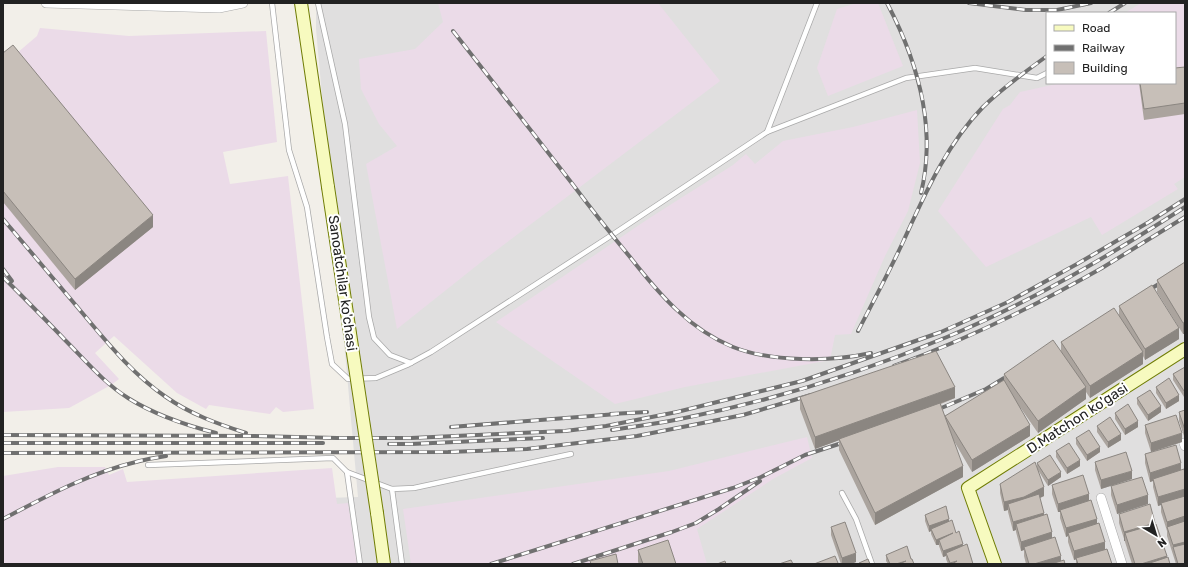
<svg xmlns="http://www.w3.org/2000/svg" width="1188" height="567" font-family="Rubik,sans-serif">
<rect width="100%" height="100%" fill="#f2efe9"/>
<!-- residential -->
<path fill="#e0dfdf" fill-rule="evenodd" d="M316,3H1185V564H3V508L358,497L316,29ZM1047,13H1175V83H1047Z"/>
<!-- industrial -->
<g fill="#ebdbe8">
<polygon points="438,3 658,3 720,81 485,259 397,329 366,164 397,146 379,124 361,89 359,59 415,49 443,22"/>
<polygon points="857,3 878,3 903,66 828,96 817,68 837,9"/>
<polygon points="1141,3 1185,3 1185,177 1174,184 1178,189 1102,235 1091,217 986,267 938,211 1003,109 1010,105 1020,92 1061,83 1175,83 1175,13 1125,13"/>
<polygon points="40,28 129,36 266,31 277,142 223,152 230,184 288,176 314,409 283,412 276,407 270,414 209,405 206,409 177,393 114,336 95,353 119,379 111,385 69,408 3,412 3,65 37,36"/>
<polygon points="917,110 920,163 908,211 885,256 851,334 835,335 830,360 685,387 615,404 496,322 648,219 733,165 746,154 755,164 783,141 853,127"/>
<polygon points="807,437 812,458 773,479 697,529 707,564 411,564 403,509 669,471"/>
<polygon points="58,467 105,467 109,475 123,469 127,482 332,468 337,504 348,503 357,564 3,564 3,476"/>
</g>
<g fill="none" stroke-linecap="round" stroke-linejoin="round">
<!-- lane casing -->
<g stroke="#a9a9a9" stroke-width="6">
<g id="lane">
<polyline points="272,3 289,150 307,207 327,337 332,364 348,379 376,378 407,365 431,352 612,235 767,132 906,78 975,68 1037,78 1047,73"/>
<polyline points="318,3 345,124 369,317 374,338 390,355 411,363"/>
<polyline points="767,132 817,3"/>
<polyline points="148,465 333,458 347,472 360,564"/>
<polyline points="347,472 392,489"/>
<polyline points="842,493 856,519 872,564"/>
<polyline points="402,564 392,489 414,488 571,454"/>
</g>
</g>
<!-- street casing -->
<g stroke="#a9a9a9" stroke-width="10">
<g id="street">
<polyline points="46,3 219,8 243,3"/>
<polyline points="1184,443 1185,446"/>
<polyline points="1101,498 1122,564"/>
</g>
</g>
<!-- secondary casing -->
<g stroke="#707d05" stroke-width="14">
<g id="secondary">
<polyline points="301,3 328,187"/>
<polyline points="377,513 384,564"/>
<polyline points="995,564 968,488 1185,349"/>
</g>
</g>
<!-- lane -->
<use href="#lane" stroke="#fff" stroke-width="4.5"/>
<!-- street -->
<use href="#street" stroke="#fff" stroke-width="9"/>
<!-- secondary -->
<use href="#secondary" stroke="#f7fabf" stroke-width="12"/>
<!-- rail casing -->
<g stroke="#707070" stroke-width="4">
<g id="rail">
<path d="M887,3C918,62 937,127 921,193"/>
<polyline points="969,3 1026,10 1057,10 1091,3"/>
<polyline points="1109,13 1125,3"/>
<path d="M453,31C494,83 534,134 574,186C592,210 611,234 630,257C659,294 689,329 733,347C771,362 831,362 871,353"/>
<path d="M3,219C28,249 54,279 79,309C106,341 131,373 166,397C190,414 218,424 246,433"/>
<polyline points="3,269 12,281"/>
<path d="M3,277C24,298 45,319 65,340C85,360 104,383 128,398C155,415 185,425 216,433"/>
<polyline points="1144,293 1185,268"/>
<path d="M858,331C873,302 889,272 903,242C925,194 946,145 983,107C1002,88 1025,72 1047,56"/>
<path d="M894,366C966,340 1035,306 1102,268C1130,251 1157,234 1185,217"/>
<polyline points="932,412 986,389 1014,372"/>
<polyline points="611,414 647,412"/>
<polyline points="451,427 617,414"/>
<path d="M612,430C635,426 657,424 680,419C771,401 861,373 947,337C1031,302 1109,256 1185,207"/>
<polyline points="3,435 255,436 337,438 411,438 565,431 606,426 677,412 802,381 941,332 1008,302 1077,264 1149,222 1185,199"/>
<polyline points="3,443 323,443"/>
<polyline points="389,444 411,444 543,438"/>
<polyline points="3,453 448,452 527,449 637,436 743,415 811,395"/>
<path d="M3,519C45,497 89,473 136,462C146,459 156,458 166,456"/>
<polyline points="491,564 733,488 761,477 805,455 848,441"/>
<polyline points="573,564 672,532 696,523 719,509 760,481"/>
</g>
</g>
<!-- rail -->
<use href="#rail" stroke="#fff" stroke-width="2.5" stroke-dasharray="8" stroke-linecap="butt"/>
<!-- secondary-bridge casing -->
<g stroke="#707d05" stroke-width="14" stroke-linecap="butt">
<polyline id="secondary-bridge" points="328,187 377,513"/>
</g>
<!-- secondary-bridge -->
<use href="#secondary-bridge" stroke="#f7fabf" stroke-width="12"/>
</g>
<!-- wall -->
<g fill="#aba49e">
<polygon points="3,53 153,227 75,290 3,202"/>
<polygon points="1185,67 1185,114 1144,120 1139,83 1175,83"/>
<polygon points="1185,262 1183,334 1157,292 1157,280"/>
<polygon points="1119,306 1179,339 1145,360 1143,356 1143,364 1090,398 1086,392 1086,399 1038,433 1020,407 1030,436 972,472 954,441 963,477 875,525 839,450 839,440 815,449 800,409 800,397 955,398 941,404 945,417 945,416 1004,382 1004,374 1061,352 1061,342 1119,315"/>
<polygon points="1185,367 1184,397 1173,380 1173,374"/>
<polygon points="1156,387 1179,401 1166,409 1156,393"/>
<polygon points="1137,398 1161,412 1148,421 1137,404"/>
<polygon points="1185,410 1185,439 1179,421 1179,412"/>
<polygon points="1115,413 1138,427 1125,435 1115,419"/>
<polygon points="1145,425 1182,442 1151,452 1145,433"/>
<polygon points="1097,426 1121,440 1108,448 1097,432"/>
<polygon points="1076,438 1100,452 1087,461 1076,444"/>
<polygon points="1056,451 1080,466 1067,474 1056,457"/>
<polygon points="1145,454 1181,470 1185,564 1176,564 1167,536 1167,531 1161,512 1161,505 1158,506 1153,487 1153,481 1150,482 1145,463"/>
<polygon points="1095,462 1132,479 1101,489 1095,470"/>
<polygon points="1037,463 1061,477 1048,486 1038,470 1044,496 1040,498 1044,515 1061,561 1065,564 1026,564 1024,556 1024,550 1021,551 1016,532 1016,530 1013,531 1008,512 1008,510 1004,511 1000,493 1000,484 1037,468"/>
<polygon points="1052,485 1089,501 1097,524 1105,549 1112,564 1076,564 1076,559 1074,560 1068,542 1068,536 1066,537 1060,518 1060,512 1058,512 1052,494"/>
<polygon points="1111,486 1148,504 1117,514 1111,495"/>
<polygon points="1119,514 1155,524 1167,558 1170,564 1132,564 1119,523"/>
<polygon points="925,515 949,521 973,564 948,564 946,559 946,556 943,557 939,546 939,545 936,545 931,534 931,531 929,532 925,521"/>
<polygon points="831,527 856,562 851,564 841,564 831,535"/>
<polygon points="638,550 676,564 639,564 638,562"/>
<polygon points="886,555 914,564 888,564 886,561"/>
</g>
<!-- shaded-wall -->
<g fill="#8b8681">
<polygon points="153,215 153,227 75,290 75,279"/>
<polygon points="1185,322 1185,334 1183,334 1183,323"/>
<polygon points="1179,328 1179,339 1145,360 1145,349"/>
<polygon points="1143,352 1143,364 1090,398 1090,386"/>
<polygon points="955,387 955,398 815,449 815,437"/>
<polygon points="1086,387 1086,399 1038,433 1038,421"/>
<polygon points="1185,390 1185,396 1184,397 1184,391"/>
<polygon points="1179,395 1179,401 1166,409 1166,403"/>
<polygon points="1161,406 1161,412 1148,421 1148,415"/>
<polygon points="1138,421 1138,427 1125,435 1125,429"/>
<polygon points="1030,425 1030,436 972,472 972,460"/>
<polygon points="1182,433 1182,442 1151,452 1151,443"/>
<polygon points="1121,434 1121,440 1108,448 1108,442"/>
<polygon points="1100,447 1100,452 1087,461 1087,455"/>
<polygon points="1080,460 1080,466 1067,474 1067,468"/>
<polygon points="1181,463 1181,472 1153,479 1153,481 1150,482 1150,473"/>
<polygon points="963,466 963,477 875,525 875,513"/>
<polygon points="1132,471 1132,479 1101,489 1101,480"/>
<polygon points="1061,472 1061,477 1048,486 1048,480"/>
<polygon points="1044,487 1044,496 1024,505 1008,504 1008,510 1004,511 1004,502"/>
<polygon points="1185,489 1185,498 1161,503 1161,505 1158,506 1158,497"/>
<polygon points="1089,494 1089,503 1060,510 1060,512 1058,512 1058,504"/>
<polygon points="1148,495 1148,504 1117,514 1117,505"/>
<polygon points="1044,513 1044,521 1016,524 1016,530 1013,531 1013,522"/>
<polygon points="1185,516 1185,525 1167,527 1167,531 1167,522"/>
<polygon points="949,519 949,525 931,529 931,531 929,532 929,526"/>
<polygon points="1097,519 1097,527 1068,533 1068,536 1066,537 1066,528"/>
<polygon points="1155,523 1155,531 1125,533 1125,541 1124,541 1124,532"/>
<polygon points="1052,532 1052,541 1024,547 1024,550 1021,551 1021,542"/>
<polygon points="953,533 939,540 939,545 936,545 936,540"/>
<polygon points="1105,542 1105,550 1074,560 1074,551"/>
<polygon points="1185,542 1185,550 1173,547 1173,554 1173,545"/>
<polygon points="963,544 963,550 946,553 946,556 943,557 943,551"/>
<polygon points="856,553 856,562 851,564 842,564 842,558"/>
<polygon points="1061,556 1061,564 1034,564"/>
<polygon points="1167,556 1167,564 1141,564"/>
</g>
<!-- building -->
<g fill="#c7bfb8" stroke="#8b8681">
<polygon points="13,45 153,215 75,279 3,191 3,53"/>
<polygon points="1185,67 1185,103 1144,109 1140,83 1175,83 1175,68"/>
<polygon points="1185,262 1185,322 1183,323 1157,280"/>
<polygon points="1152,285 1179,328 1145,349 1119,306"/>
<polygon points="1114,308 1143,352 1090,386 1061,342"/>
<polygon points="1053,340 1086,387 1038,421 1004,374"/>
<polygon points="936,351 955,387 815,437 800,397"/>
<polygon points="1185,367 1185,390 1184,391 1173,374"/>
<polygon points="1169,378 1179,395 1166,403 1156,387"/>
<polygon points="1004,380 1030,425 972,460 945,416"/>
<polygon points="1150,390 1161,406 1148,415 1137,398"/>
<polygon points="940,403 963,466 875,513 839,439"/>
<polygon points="1128,404 1138,421 1125,429 1115,413"/>
<polygon points="1185,410 1185,430 1179,412"/>
<polygon points="1176,415 1182,433 1151,443 1145,425"/>
<polygon points="1110,417 1121,434 1108,442 1097,426"/>
<polygon points="1089,430 1100,447 1087,455 1076,438"/>
<polygon points="1069,443 1080,460 1067,468 1056,451"/>
<polygon points="1176,445 1181,463 1150,473 1145,454"/>
<polygon points="1126,452 1132,471 1101,480 1095,462"/>
<polygon points="1050,455 1061,472 1048,480 1037,463"/>
<polygon points="1035,462 1044,487 1024,497 1004,502 1000,484"/>
<polygon points="1184,469 1185,473 1185,489 1158,497 1153,479"/>
<polygon points="1083,475 1089,494 1058,504 1052,485"/>
<polygon points="1142,477 1148,495 1117,505 1111,486"/>
<polygon points="1039,494 1044,513 1013,522 1008,504"/>
<polygon points="1185,496 1185,516 1167,522 1161,503"/>
<polygon points="1091,500 1097,519 1066,528 1060,510"/>
<polygon points="1150,504 1155,523 1124,532 1119,514"/>
<polygon points="946,506 949,519 929,526 925,515"/>
<polygon points="1047,514 1052,532 1021,542 1016,524"/>
<polygon points="952,520 956,533 959,531 963,544 943,551 939,540 953,533 936,540 931,529"/>
<polygon points="1185,521 1185,542 1173,545 1167,527"/>
<polygon points="845,522 856,553 842,558 831,527"/>
<polygon points="1099,523 1105,542 1074,551 1068,533"/>
<polygon points="1156,524 1167,556 1141,564 1135,564 1125,533"/>
<polygon points="1055,537 1061,556 1034,564 1029,564 1024,547"/>
<polygon points="668,540 676,564 643,564 638,550"/>
<polygon points="967,544 973,564 952,564 957,561 950,563 946,553"/>
<polygon points="1185,544 1185,564 1178,564 1173,547"/>
<polygon points="907,546 911,559 912,559 914,564 899,564 906,561 896,564 890,564 886,555"/>
<polygon points="1107,549 1112,564 1078,564 1076,558"/>
<polygon points="616,554 618,564 591,564 590,561"/>
<polygon points="835,556 838,563 835,564 814,564"/>
<polygon points="1168,557 1170,564 1147,564"/>
<polygon points="868,559 870,564 859,564 859,563"/>
<polygon points="791,560 793,564 779,564"/>
<polygon points="1064,560 1065,564 1051,564"/>
<polygon points="725,561 726,564 717,564"/>
</g>
<g text-anchor="middle" stroke-width="4" stroke-linejoin="round" paint-order="stroke">
<!-- street labels -->
<g font-size="14" fill="#222" stroke="#fff">
<text transform="translate(343 283) rotate(82)" y="5">Sanoatchilar ko'chasi</text>
<text transform="translate(1077 418) rotate(-33)" y="5">D.Matchon ko'gasi</text>
</g>
</g>
<!-- border -->
<rect width="1188" height="567" fill="none" stroke="#222222" stroke-width="8"/>
<!-- legend -->
<rect x="1046" y="12" width="130" height="72" fill="#ffffff" stroke="#a7a7a7"/>
<rect x="1054" y="25" width="20" height="6" fill="#f7fabf" stroke="#a7a7a7"/>
<text x="1082" y="32" font-size="12" fill="#222222">Road</text>
<rect x="1054" y="45" width="20" height="6" fill="#707070" stroke="#a7a7a7"/>
<text x="1082" y="52" font-size="12" fill="#222222">Railway</text>
<rect x="1054" y="62" width="20" height="12" fill="#c7bfb8" stroke="#a7a7a7"/>
<text x="1082" y="72" font-size="12" fill="#222222">Building</text>
<!-- north arrow -->
<g transform="translate(1156 535) rotate(142)" stroke="#ffffff" stroke-width="3" paint-order="stroke">
<path d="M0-3L7 15L0 10L-7 15Z" fill="#222222"/>
<text y="-6" font-size="11" font-weight="bold" text-anchor="middle" fill="#222222">N</text>
</g>
</svg>
